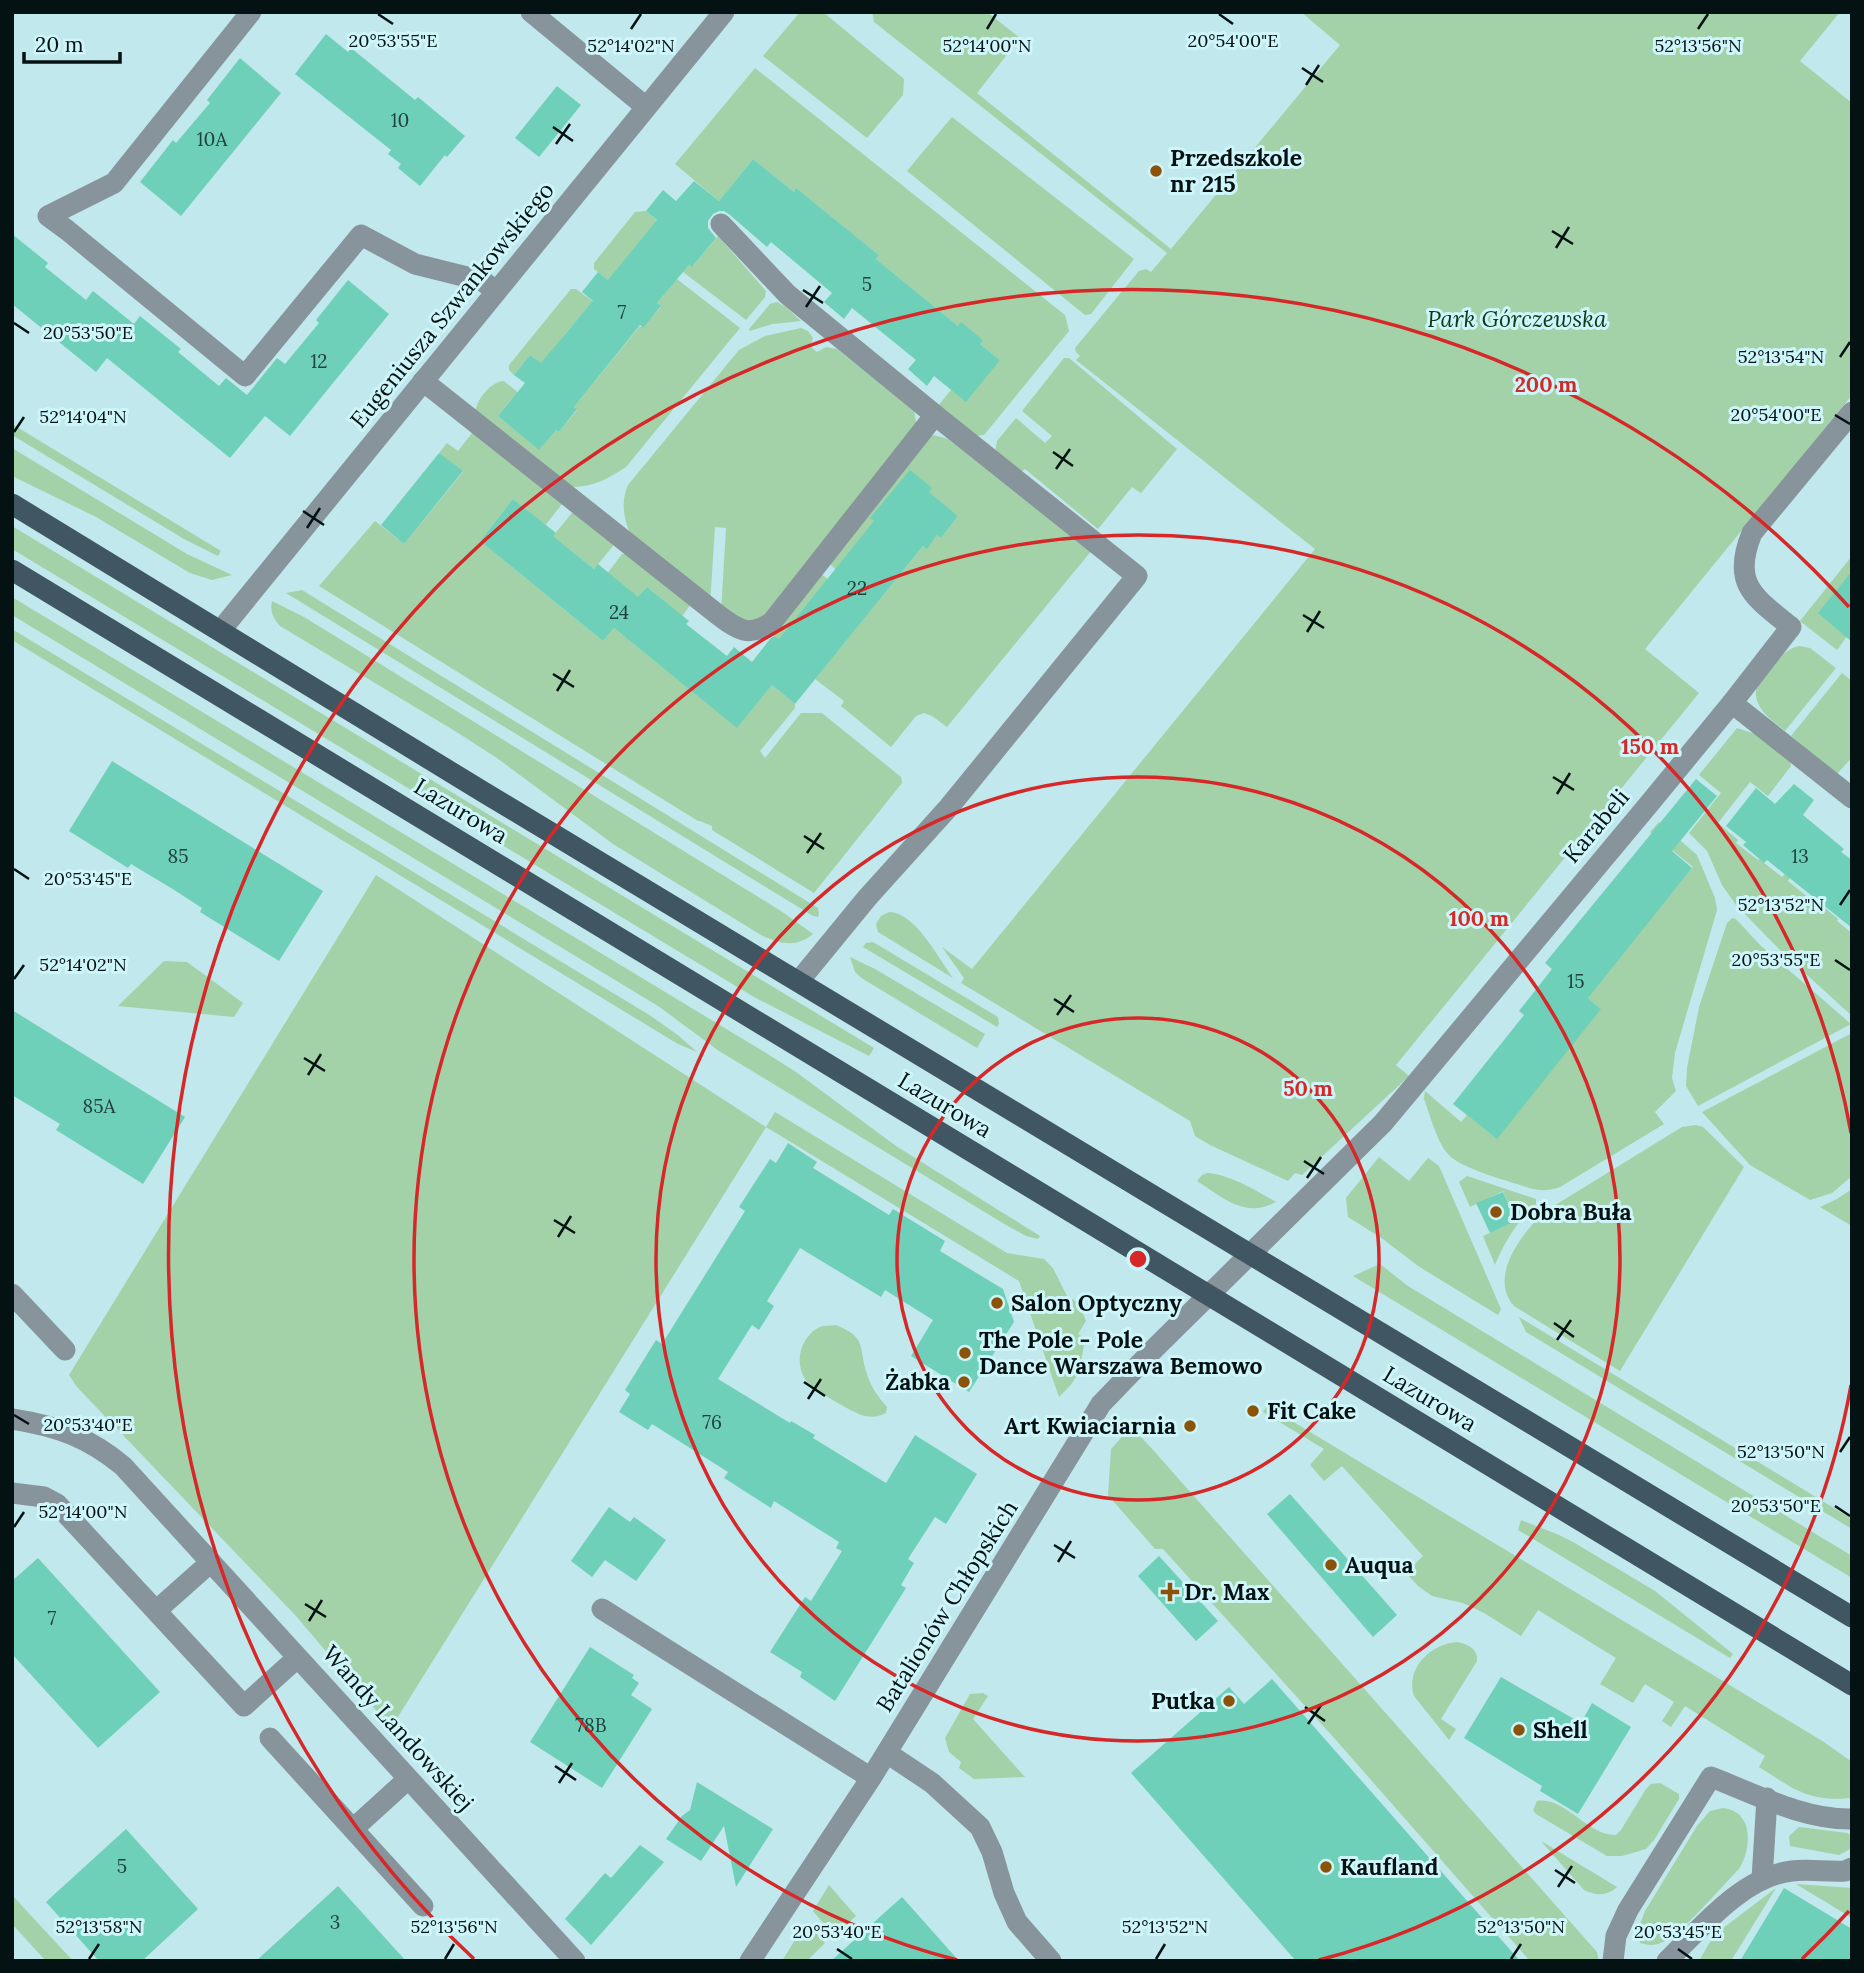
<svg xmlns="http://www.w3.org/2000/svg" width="1864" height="1973" font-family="Lora,serif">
<rect width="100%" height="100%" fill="#c1e8ec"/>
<!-- green -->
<g fill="#a3d1a8">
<polygon points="800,12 823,12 904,79 903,95 867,138 763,56"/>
<polygon points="872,12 987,12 1020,38 977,93 1171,249 1340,45 1301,12 1840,12 1800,61 1852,103 1852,395 1645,649 1699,693 1396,1065 1409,1076 1408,1077 1302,1175 1295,1173 1288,1181 1210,1145 1195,1136 1190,1121 961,983 964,978 942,947 972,969 1315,549 1076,360 1080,356 1076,352 1075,348 1139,271 1146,269 1151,272 1167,253 874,22"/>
<polygon points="755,68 1065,315 1069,331 984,435 976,436 938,406 951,390 1000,360 980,344 983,340 961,323 958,326 876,259 879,255 797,189 794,192 753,159 719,201 675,164"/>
<polygon points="952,117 1134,259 1091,314 1085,315 907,171"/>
<polygon points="646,211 660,223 612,283 594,269 594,263 635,212"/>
<polygon points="718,236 766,291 765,297 746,320 683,272 689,265 693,266"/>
<path d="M677,279L740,328L626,467C609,478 594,487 572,487L475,413C477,399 490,382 504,381L521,395L510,401L498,416L539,449L556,430L559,432L577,410L574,407L639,327H643L661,307L657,303Z"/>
<path d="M571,289H576L595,303C574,322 557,341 545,366L530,355L514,375L509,370V365Z"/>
<polygon points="777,302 786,307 801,321 772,324 750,331 749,329 770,304"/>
<path d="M801,328L808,331L813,338L810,346L817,352L826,347L837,349L914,411L917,427L762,618L749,625L721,612L726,528L715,527L710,604L633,539C624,522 620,503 628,485L739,350L765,336Z"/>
<polygon points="1064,358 1069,358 1177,449 1141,493 1132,487 1098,529 1025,469 1021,472 995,452 997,441 1016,418 1045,443 1052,436 1022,411"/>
<polygon points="12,424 221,551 218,556 184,539 12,435"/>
<polygon points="473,432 562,504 543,528 528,511 513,499 480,541 603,641 614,628 737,727 772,685 795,704 795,708 760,751 765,758 801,713 822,713 901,777 902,783 814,893 712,830 712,826 700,821 698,821 319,586 375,521 404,544 463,472 439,453 447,443 458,451"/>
<polygon points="934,435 948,439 1092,550 947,727 932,716 924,713 916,716 891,747 841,706 844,701 815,679 923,546 927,548 937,535 941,538 958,516 934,497 871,518 878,524 839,572 826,561 930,436"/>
<polygon points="12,448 187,554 232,575 212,580 190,573 96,517 12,476"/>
<polygon points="572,513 576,513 612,541 613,546 594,569 553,536"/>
<polygon points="12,526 874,1048 869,1056 754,997 12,549"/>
<polygon points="622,554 627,554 691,604 680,619 662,599 647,587 636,600 604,578"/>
<polygon points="1852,556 1850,632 1837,650 1800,621"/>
<polygon points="818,571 831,582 782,642 770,632"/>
<polygon points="302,590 818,908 819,915 818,917 813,916 286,593"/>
<polygon points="12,597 766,1053 796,1072 896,1146 1040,1236 1038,1239 1026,1236 1006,1225 719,1051 658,1006 12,615"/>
<path d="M272,601L304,617L781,911L813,934C796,948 780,944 761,935L613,844L497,758L455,731L280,626C273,618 270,612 272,601Z"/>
<polygon points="12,629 651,1016 679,1036 697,1052 678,1044 12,640"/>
<path d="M1799,646L1810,648L1836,668L1785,731C1773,721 1754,709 1756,690C1757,682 1767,673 1773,667C1780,657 1786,649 1799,646Z"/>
<polygon points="1842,673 1852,681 1852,757 1837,774 1791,736"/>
<polygon points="1737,728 1755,734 1790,761 1791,766 1768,796 1750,782 1718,823 1738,840 1736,843 1758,860 1759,859 1782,877 1787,872 1791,876 1788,881 1810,899 1812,897 1838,919 1837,921 1852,933 1852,1016 1784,954 1736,905 1722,885 1707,851 1689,833 1721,793 1699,775"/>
<path d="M1659,822L1697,855L1715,898L1717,910L1675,1053L1672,1078L1676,1091L1655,1112L1664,1124L1560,1187C1548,1191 1541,1191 1529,1188C1509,1181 1461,1169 1448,1154C1437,1142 1430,1115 1424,1099L1425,1091L1461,1122L1467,1115L1495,1137L1600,1008L1587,997L1693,867L1650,832Z"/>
<path d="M376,875L766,1127L775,1112L1007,1253L1044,1259L1053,1268L1067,1296L1079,1303L1086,1321L1078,1334L1086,1339C1082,1350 1082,1363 1077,1374C1074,1383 1066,1390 1059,1397L1019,1281L766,1127L391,1728L296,1616L77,1387L69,1375Z"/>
<path d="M889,912C915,912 939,959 953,978L878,932L876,924L881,916Z"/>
<polygon points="1732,918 1736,919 1760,945 1851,1024 1698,1106 1686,1086 1687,1068 1699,1007 1727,923"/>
<polygon points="873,942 998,1017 999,1024 997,1027 863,947 866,943"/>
<polygon points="850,957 875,969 985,1034 977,1048 863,979 855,972"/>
<polygon points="164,961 187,962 243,1003 234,1017 118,1006"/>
<polygon points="1852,1033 1852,1176 1832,1193 1810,1200 1750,1165 1702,1112"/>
<path d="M1696,1125L1703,1127L1744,1167L1620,1371L1514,1306C1488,1276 1522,1234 1544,1212L1682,1127Z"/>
<polygon points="1379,1157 1409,1181 1428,1158 1439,1166 1501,1309 1498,1315 1418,1266 1383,1239 1348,1217 1346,1198"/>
<path d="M1207,1173C1229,1174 1257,1191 1276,1202C1245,1219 1222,1197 1197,1181L1202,1175Z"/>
<path d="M1467,1176L1536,1199V1205C1516,1222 1505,1241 1495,1265L1483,1236L1516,1221L1503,1191L1470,1207L1459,1182Z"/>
<polygon points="1852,1189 1852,1226 1820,1207 1837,1199"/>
<polygon points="1380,1264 1408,1286 1852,1556 1852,1578 1353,1276"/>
<polygon points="1519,1317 1852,1519 1852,1529 1526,1332"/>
<path d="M836,1325C868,1338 858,1347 867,1374C871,1387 878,1397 887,1407L886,1413C879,1416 874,1418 865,1416C854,1414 811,1388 805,1379C794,1361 801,1336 820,1327C824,1325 831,1326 836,1325Z"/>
<path d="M1267,1406L1824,1742L1852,1762V1798C1808,1802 1794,1789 1759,1767L1765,1756L1685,1706L1671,1727L1662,1721L1674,1702L1645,1684L1633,1703L1600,1684L1616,1658L1538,1610L1521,1636L1484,1613L1463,1603L1432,1596L1418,1586L1406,1573L1423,1556L1342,1466L1324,1481L1310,1465L1324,1449L1263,1412Z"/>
<polygon points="1129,1429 1139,1435 1154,1451 1597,1952 1599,1961 1530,1961 1335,1739 1163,1549 1155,1549 1108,1495 1111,1449"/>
<polygon points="1521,1520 1559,1535 1573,1542 1655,1591 1733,1654 1730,1658 1518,1530"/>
<path d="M1457,1642C1468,1644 1478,1649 1477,1661L1441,1719L1456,1729L1449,1740L1414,1696C1405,1668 1431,1644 1457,1642Z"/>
<polygon points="983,1693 988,1696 973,1719 1025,1777 974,1779 959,1768 961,1762 949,1752 945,1738 970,1694"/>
<path d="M1660,1783L1679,1794V1799L1654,1840L1646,1849L1622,1856H1607L1536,1814L1533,1810L1537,1801C1565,1796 1587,1836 1616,1835L1621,1830L1646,1789L1651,1784Z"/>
<path d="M1723,1808C1754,1811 1752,1849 1739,1869C1720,1888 1683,1933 1661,1943C1654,1946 1647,1945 1640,1943L1639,1927L1645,1911L1697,1826L1710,1811Z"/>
<polygon points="1799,1827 1847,1833 1852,1836 1852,1848 1839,1855 1790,1846 1789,1836"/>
<path d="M1541,1841L1617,1887C1607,1896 1596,1896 1584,1890Z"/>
<polygon points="1796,1884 1852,1888 1852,1918"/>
<polygon points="829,1885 856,1916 834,1936 813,1911"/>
<polygon points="1776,1888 1731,1961 1699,1961 1714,1935"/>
<polygon points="12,1895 73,1961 46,1961 12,1924"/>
<polygon points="806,1922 825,1943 807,1961 782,1961"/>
</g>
<!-- building -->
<g fill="#6fd0b9">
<polygon points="326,34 348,52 351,48 415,100 418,97 465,136 447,157 445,155 420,186 398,168 401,164 388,154 391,150 295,74"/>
<polygon points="240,58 281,93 181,216 140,182 173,140 176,143 210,103 207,100"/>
<polygon points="557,86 581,105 539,157 515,138"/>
<polygon points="753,159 794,192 796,188 879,255 876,259 958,326 961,322 983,340 980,344 1000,360 966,402 934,376 927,386 908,369 916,360 852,308 844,319 824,302 832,293 771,242 767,247 730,215 724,211 719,211 713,214 708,221 708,228 716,238 692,267 689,265 657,303 661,306 643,328 640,325 574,407 577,409 559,432 556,430 539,450 498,416 525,383 514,375 530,355 541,363 593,301 582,292 598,272 608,280 657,220 646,211 663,190 676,201 694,181 719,201"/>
<polygon points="12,234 48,263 45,267 86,300 93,291 134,324 140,316 181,349 178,352 219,386 226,378 247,395 277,358 285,364 319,323 316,320 348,280 389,314 290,436 265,416 230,458 107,358 96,372 12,304"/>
<polygon points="439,453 463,471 404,544 381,525"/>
<polygon points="910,470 932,488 929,492 958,516 941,538 937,535 927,549 923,546 795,704 772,685 737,728 614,628 603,641 480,541 513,499 556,533 553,536 594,569 598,564 638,597 647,587 689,621 686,624 727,656 734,647 752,662 770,639 774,636 779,639 874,521 870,518"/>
<polygon points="1852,571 1852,642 1818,613"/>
<polygon points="112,761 323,891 279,961 200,912 202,908 171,888 131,864 128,868 69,831"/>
<polygon points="1696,779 1717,796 1672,851 1692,868 1588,998 1601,1009 1497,1139 1453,1104 1524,1015 1519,1011 1552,969 1545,963"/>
<polygon points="1794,784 1814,800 1803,815 1844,849 1841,852 1852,860 1852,928 1767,860 1764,863 1743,845 1746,842 1726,826 1756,788 1775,804"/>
<polygon points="12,1010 185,1117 143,1184 56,1130 60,1124 12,1095"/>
<polygon points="788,1143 817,1162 813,1168 889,1215 893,1209 945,1241 940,1251 1003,1289 1014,1322 969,1392 911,1356 933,1320 885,1290 881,1297 800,1248 767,1301 774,1306 759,1330 752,1325 718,1379 790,1423 791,1421 815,1435 813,1438 886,1483 915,1435 977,1474 946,1524 935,1517 908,1559 914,1563 901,1585 906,1588 835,1701 800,1677 802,1672 770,1652 805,1597 811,1601 842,1551 836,1548 839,1542 774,1501 771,1508 724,1478 728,1472 652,1424 648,1430 619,1412 630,1394 625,1390 656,1340 662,1344 745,1211 739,1207 770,1159 776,1163"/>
<polygon points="1503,1192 1516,1221 1490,1233 1476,1203"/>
<polygon points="1290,1494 1397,1615 1373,1637 1267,1514"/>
<polygon points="609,1507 630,1522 634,1517 666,1540 636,1581 605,1560 592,1577 571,1561"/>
<polygon points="1159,1556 1218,1621 1196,1641 1138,1576"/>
<polygon points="38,1558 160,1692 98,1748 12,1654 12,1581"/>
<polygon points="590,1647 634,1675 632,1678 639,1683 631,1695 652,1709 602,1788 530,1742"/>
<polygon points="1501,1677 1581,1723 1592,1703 1631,1727 1578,1814 1540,1791 1542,1786 1464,1738"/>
<polygon points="1272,1679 1520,1961 1296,1961 1131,1773 1229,1687 1244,1704"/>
<polygon points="697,1782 773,1829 736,1887 724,1826 701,1861 666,1839 682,1816 690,1810"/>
<polygon points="126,1829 198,1909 142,1961 99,1961 46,1902"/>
<polygon points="640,1845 664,1862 591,1945 565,1919 605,1873 611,1878"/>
<polygon points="338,1886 406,1961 256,1961"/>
<polygon points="1784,1888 1852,1929 1852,1961 1740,1961"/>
<polygon points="902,1897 959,1961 831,1961"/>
</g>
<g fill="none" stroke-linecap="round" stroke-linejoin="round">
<!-- minor -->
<g stroke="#88949b" stroke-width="21">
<polyline points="251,12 114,183 48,216 67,230 245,376 361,235 415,264 483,281 496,292"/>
<polyline points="531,12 646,107"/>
<polyline points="721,224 787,294 935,415"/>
<path d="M423,381L717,614C738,630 749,638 772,622L935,415L1137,576L949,807L867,898L799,981"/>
<polyline points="221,630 724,12"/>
<polyline points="1732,703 1852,798"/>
<polyline points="12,1294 65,1350"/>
<path d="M12,1419C57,1426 88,1437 123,1466L575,1961"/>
<polyline points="12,1493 44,1497 57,1504 244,1706 297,1658"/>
<polyline points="602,1609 871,1778"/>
<polyline points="157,1610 211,1562"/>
<polyline points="270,1738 423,1906"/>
<polyline points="887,1753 932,1783 980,1827 992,1852 1004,1893 1017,1922 1051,1961"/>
<polyline points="353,1829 408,1779"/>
<polyline points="1762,1879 1767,1798"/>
<path d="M750,1961L871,1778L1101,1404L1156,1347L1383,1123L1649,804L1732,703L1791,627C1754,597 1731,584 1752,533L1852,412"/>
<path d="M1613,1961L1616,1936L1628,1910L1711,1777C1755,1794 1804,1820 1852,1819"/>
<path d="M1667,1961C1700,1929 1743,1876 1792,1871C1809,1869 1828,1872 1845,1871L1852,1868"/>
</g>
<!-- major -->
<g stroke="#405763" stroke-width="21">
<polyline points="12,504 485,793 1852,1617"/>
<polyline points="12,570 1852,1685"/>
</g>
</g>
<!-- ticks -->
<path fill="none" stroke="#051213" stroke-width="2.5" d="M378,14L393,24M1219,14L1233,24M631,29L641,14M987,29L996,14M1698,29L1708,14M1302,68L1323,82M1306,85L1319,65M553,127L573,141M556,144L570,124M1552,231L1573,244M1556,248L1569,227M803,290L823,303M806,307L820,286M14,323L29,333M1840,357L1850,342M1835,415L1850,424M14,432L24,417M1053,452L1073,466M1056,469L1070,449M303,511L324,525M307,528L320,508M1303,615L1324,628M1307,632L1320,611M553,674L574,687M557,691L570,670M1553,777L1574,790M1557,794L1570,773M804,836L824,849M807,853L821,833M14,869L29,879M1840,905L1850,890M1835,960L1850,970M14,979L24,965M1054,999L1074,1012M1057,1015L1071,995M304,1058L325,1071M308,1075L321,1054M1304,1161L1324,1174M1307,1178L1321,1157M554,1220L575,1233M558,1237L571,1216M1554,1323L1574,1337M1557,1340L1571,1320M804,1382L825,1396M808,1399L821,1379M14,1415L29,1424M1840,1452L1850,1437M1835,1506L1850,1516M14,1527L24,1512M1054,1545L1075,1558M1058,1562L1071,1541M305,1604L326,1617M309,1621L322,1600M1305,1707L1325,1721M1308,1724L1322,1704M555,1766L576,1780M559,1783L572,1763M1555,1870L1575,1883M1558,1887L1572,1866M837,1949L852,1959M1678,1949L1692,1959M89,1959L99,1944M445,1959L454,1944M1156,1959L1165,1944M1511,1959L1521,1944"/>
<!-- distance rings -->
<g fill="none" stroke="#d62828" stroke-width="3.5">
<circle cx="1138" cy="1259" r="241"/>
<circle cx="1138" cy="1259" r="482"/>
<path d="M1851 1385A724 724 0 0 1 1319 1960M957 1960A724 724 0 1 1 1851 1133"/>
<path d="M1849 1911A965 965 0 0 1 1802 1959M474 1959A965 965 0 1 1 1849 607"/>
</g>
<!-- markers -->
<g fill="#8b5308" stroke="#cef5f9" stroke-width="2.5">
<circle cx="1156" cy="171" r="7"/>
<circle cx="1496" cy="1212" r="7"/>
<circle cx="997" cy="1303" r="7"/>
<circle cx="965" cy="1353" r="7"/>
<circle cx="964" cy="1382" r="7"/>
<circle cx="1253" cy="1411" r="7"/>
<circle cx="1190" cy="1426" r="7"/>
<circle cx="1331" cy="1565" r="7"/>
<path d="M1166.5 1581.5h7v7h7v7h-7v7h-7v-7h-7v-7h7z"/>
<circle cx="1229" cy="1701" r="7"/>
<circle cx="1519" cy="1730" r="7"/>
<circle cx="1326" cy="1867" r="7"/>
</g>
<g text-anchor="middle" stroke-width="6" stroke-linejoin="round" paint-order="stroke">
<!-- number labels -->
<g font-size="19" fill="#20423c">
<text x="400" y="127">10</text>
<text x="212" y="146">10A</text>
<text x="867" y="291">5</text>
<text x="622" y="319">7</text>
<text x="319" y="368">12</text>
<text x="857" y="595">22</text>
<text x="619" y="619">24</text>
<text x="178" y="863">85</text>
<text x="1800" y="863">13</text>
<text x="1576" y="988">15</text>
<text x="99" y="1113">85A</text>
<text x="712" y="1429">76</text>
<text x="52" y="1625">7</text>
<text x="591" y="1732">78B</text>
<text x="122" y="1873">5</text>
<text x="335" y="1929">3</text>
</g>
<!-- poi labels -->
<g font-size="23" font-weight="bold" fill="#051213" stroke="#cef5f9" text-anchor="start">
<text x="1170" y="166">Przedszkole<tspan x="1170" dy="26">nr 215</tspan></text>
<text x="1510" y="1220">Dobra Buła</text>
<text x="1011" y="1311">Salon Optyczny</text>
<text x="979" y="1348">The Pole - Pole<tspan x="979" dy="26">Dance Warszawa Bemowo</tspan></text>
<text x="950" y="1390" text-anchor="end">Żabka</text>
<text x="1267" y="1419">Fit Cake</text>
<text x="1176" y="1434" text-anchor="end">Art Kwiaciarnia</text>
<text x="1345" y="1573">Auqua</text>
<text x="1184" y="1600">Dr. Max</text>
<text x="1215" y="1709" text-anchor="end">Putka</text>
<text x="1533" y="1738">Shell</text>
<text x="1340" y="1875">Kaufland</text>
</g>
<!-- street labels -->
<g font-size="23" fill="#051213" stroke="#cef5f9">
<text transform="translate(452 305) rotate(-51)" y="8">Eugeniusza Szwankowskiego</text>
<text transform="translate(461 811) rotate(31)" y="8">Lazurowa</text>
<text transform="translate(1596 826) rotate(-50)" y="8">Karabeli</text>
<text transform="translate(945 1105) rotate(31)" y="8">Lazurowa</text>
<text transform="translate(1430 1399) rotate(31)" y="8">Lazurowa</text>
<text transform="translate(947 1606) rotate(-58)" y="8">Batalionów Chłopskich</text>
<text transform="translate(398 1728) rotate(48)" y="8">Wandy Landowskiej</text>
</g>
<!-- park labels -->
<g font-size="23" font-style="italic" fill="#0d3b19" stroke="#cef5f9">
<text x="1517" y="327">Park Górczewska</text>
</g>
</g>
<g font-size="18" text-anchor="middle" fill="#051213" stroke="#cef5f9" stroke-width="6" stroke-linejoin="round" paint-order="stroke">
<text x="393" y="47">20°53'55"E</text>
<text x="1233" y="47">20°54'00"E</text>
<text x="631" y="52">52°14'02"N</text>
<text x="987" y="52">52°14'00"N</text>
<text x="1698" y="52">52°13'56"N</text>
<text x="88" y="339">20°53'50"E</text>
<text x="1781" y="363">52°13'54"N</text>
<text x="1776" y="421">20°54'00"E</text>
<text x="83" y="423">52°14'04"N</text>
<text x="88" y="885">20°53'45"E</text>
<text x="1781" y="911">52°13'52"N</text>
<text x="1776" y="966">20°53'55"E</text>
<text x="83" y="971">52°14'02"N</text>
<text x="88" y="1431">20°53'40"E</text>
<text x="1781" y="1458">52°13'50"N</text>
<text x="1776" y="1512">20°53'50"E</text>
<text x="83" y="1518">52°14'00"N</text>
<text x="99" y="1933">52°13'58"N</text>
<text x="454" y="1933">52°13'56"N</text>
<text x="1165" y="1933">52°13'52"N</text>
<text x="1521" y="1933">52°13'50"N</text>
<text x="837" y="1938">20°53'40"E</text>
<text x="1678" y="1938">20°53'45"E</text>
</g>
<circle cx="1138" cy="1259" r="10" fill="#d62828" stroke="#cef5f9" stroke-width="3.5"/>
<g font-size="21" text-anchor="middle" font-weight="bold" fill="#d62828" stroke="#cef5f9" stroke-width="6" stroke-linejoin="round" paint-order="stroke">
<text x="1546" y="392">200 m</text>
<text x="1650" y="754">150 m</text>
<text x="1479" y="926">100 m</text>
<text x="1308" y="1096">50 m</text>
</g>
<!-- border -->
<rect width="1864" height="1973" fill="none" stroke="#051213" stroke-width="28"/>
<!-- scale -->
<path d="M24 52v10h96v-10" fill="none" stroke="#051213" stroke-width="3.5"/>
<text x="35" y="52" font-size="21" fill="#051213" stroke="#cef5f9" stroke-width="5" paint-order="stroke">20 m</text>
</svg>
